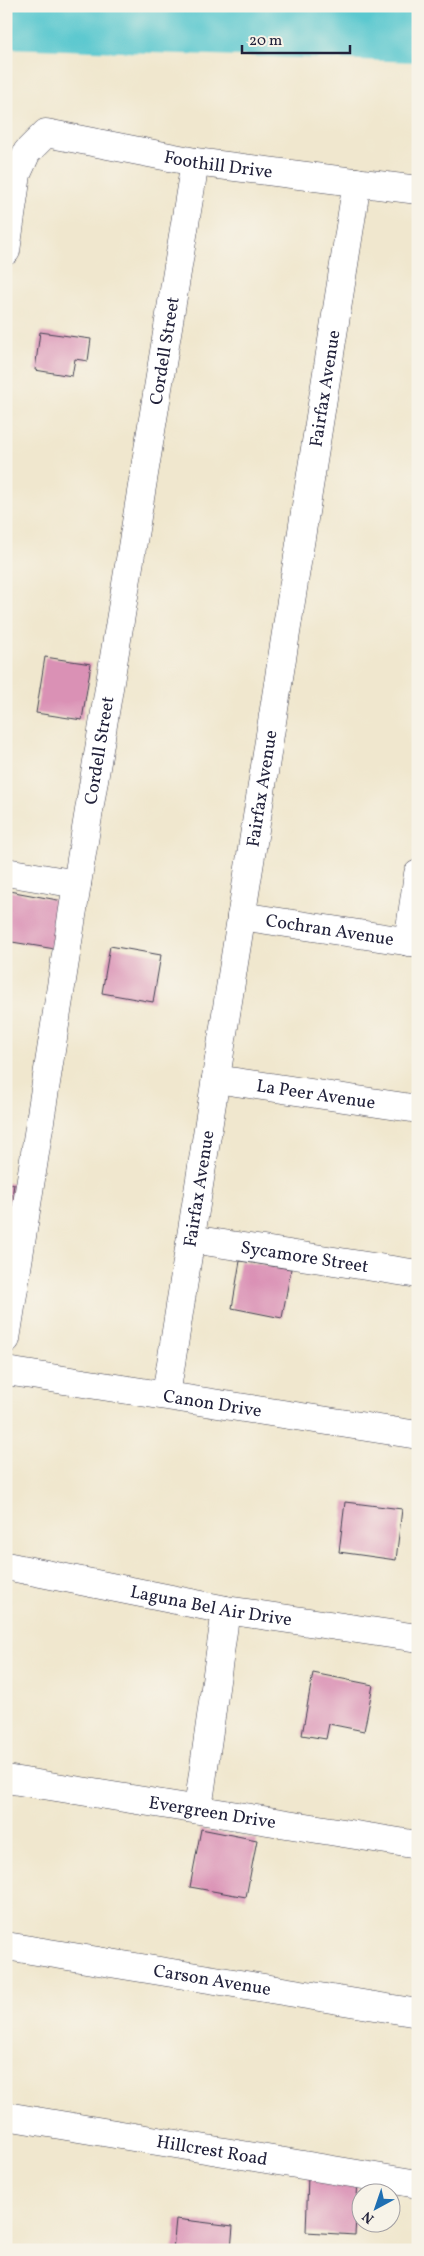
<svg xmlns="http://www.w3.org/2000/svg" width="424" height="2256" font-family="Vollkorn,serif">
<rect width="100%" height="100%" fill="#f7f3e8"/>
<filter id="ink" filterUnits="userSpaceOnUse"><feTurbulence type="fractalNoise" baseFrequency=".02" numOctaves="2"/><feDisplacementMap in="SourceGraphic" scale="10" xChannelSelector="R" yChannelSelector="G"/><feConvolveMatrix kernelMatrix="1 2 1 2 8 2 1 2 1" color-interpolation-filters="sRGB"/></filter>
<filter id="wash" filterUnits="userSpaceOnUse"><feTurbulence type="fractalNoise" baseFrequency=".0096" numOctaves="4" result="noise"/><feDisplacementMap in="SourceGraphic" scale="20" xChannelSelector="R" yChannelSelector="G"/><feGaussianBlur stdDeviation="1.12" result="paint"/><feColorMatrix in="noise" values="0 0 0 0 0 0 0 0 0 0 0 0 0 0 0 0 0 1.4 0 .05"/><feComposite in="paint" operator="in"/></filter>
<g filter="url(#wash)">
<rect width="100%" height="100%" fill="#f0e7ce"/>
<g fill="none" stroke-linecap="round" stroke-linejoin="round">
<!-- river -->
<polyline stroke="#5ac8cf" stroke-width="64" points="6,16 418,30"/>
</g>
<g id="blocks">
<!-- building -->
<g fill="#da91b5">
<polygon points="40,332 91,339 88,361 75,359 72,376 35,370"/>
<polygon points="45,657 91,664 82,720 36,713"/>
<polygon points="9,891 63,901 55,949 6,941 6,906"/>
<polygon points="110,946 161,955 153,1002 102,993"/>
<polygon points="6,1183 14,1184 9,1219 6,1218"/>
<polygon points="240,1261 291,1269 282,1318 232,1308"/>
<polygon points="345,1502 402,1509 396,1560 339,1552"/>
<polygon points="313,1673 373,1685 364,1731 329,1724 326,1739 302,1735"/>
<polygon points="201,1829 257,1840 246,1897 190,1887"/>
<polygon points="308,2176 358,2179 355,2235 306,2232"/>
<polygon points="176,2219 233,2226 231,2250 173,2250"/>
</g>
</g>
</g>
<g filter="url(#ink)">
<use href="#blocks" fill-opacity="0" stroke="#414051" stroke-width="1"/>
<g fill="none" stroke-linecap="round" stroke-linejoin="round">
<!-- minor casing -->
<g stroke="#414051" stroke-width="29">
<g id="minor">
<path id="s1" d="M6,251L17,174L27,152L46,133L195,162L418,190"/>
<polyline points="6,872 77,884"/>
<path id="s2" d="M241,916L418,943"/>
<polyline points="408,942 418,874"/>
<path id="s3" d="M216,1079L418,1109"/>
<path id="s4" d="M191,1239L418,1274"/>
<path id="s5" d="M6,1339L77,884L195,162"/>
<path id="s6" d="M6,1371L418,1435"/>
<path id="s7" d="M166,1395L357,182"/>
<path id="s8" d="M6,1566L226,1610L418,1638"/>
<path id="s9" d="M6,1779L418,1845"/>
<polyline points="198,1809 226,1610"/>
<path id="s10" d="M6,1946L418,2013"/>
<path id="s11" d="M6,2116L418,2184"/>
</g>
</g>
<!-- minor -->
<use href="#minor" stroke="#fff" stroke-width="28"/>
</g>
</g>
<g text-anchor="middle" stroke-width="5" stroke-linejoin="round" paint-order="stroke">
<!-- street labels -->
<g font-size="18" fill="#22223b" stroke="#f7f3e8">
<text dy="6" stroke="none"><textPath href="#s1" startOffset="304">Foothill Drive</textPath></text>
<text dy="6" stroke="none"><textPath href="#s5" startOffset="1001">Cordell Street</textPath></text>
<text dy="6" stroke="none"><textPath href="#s7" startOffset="1019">Fairfax Avenue</textPath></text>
<text dy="6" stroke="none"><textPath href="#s5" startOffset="596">Cordell Street</textPath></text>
<text dy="6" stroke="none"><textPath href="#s7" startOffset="614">Fairfax Avenue</textPath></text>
<text dy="6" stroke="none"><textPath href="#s2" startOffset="90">Cochran Avenue</textPath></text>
<text dy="6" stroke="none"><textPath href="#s3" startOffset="101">La Peer Avenue</textPath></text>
<text dy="6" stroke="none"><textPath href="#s7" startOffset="209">Fairfax Avenue</textPath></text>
<text dy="6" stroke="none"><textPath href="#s4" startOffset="115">Sycamore Street</textPath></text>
<text dy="6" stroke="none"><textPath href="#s6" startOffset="209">Canon Drive</textPath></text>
<text dy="6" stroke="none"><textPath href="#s8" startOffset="209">Laguna Bel Air Drive</textPath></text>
<text dy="6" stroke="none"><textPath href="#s9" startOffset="209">Evergreen Drive</textPath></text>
<text dy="6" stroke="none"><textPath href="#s10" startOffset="209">Carson Avenue</textPath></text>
<text dy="6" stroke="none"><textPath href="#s11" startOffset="209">Hillcrest Road</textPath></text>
</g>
</g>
<!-- margin -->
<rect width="424" height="2256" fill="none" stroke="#f7f3e8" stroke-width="25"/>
<!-- north arrow -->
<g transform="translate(376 2208) rotate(220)"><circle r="24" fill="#f7f3e8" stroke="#a29fa3"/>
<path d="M0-4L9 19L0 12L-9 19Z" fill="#1f6fb2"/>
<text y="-8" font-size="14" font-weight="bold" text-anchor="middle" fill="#22223b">N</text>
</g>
<!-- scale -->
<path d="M242 45v8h108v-8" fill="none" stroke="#22223b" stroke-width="2.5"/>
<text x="249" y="45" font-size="15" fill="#22223b" stroke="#f7f3e8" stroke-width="4" paint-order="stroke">20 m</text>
</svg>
